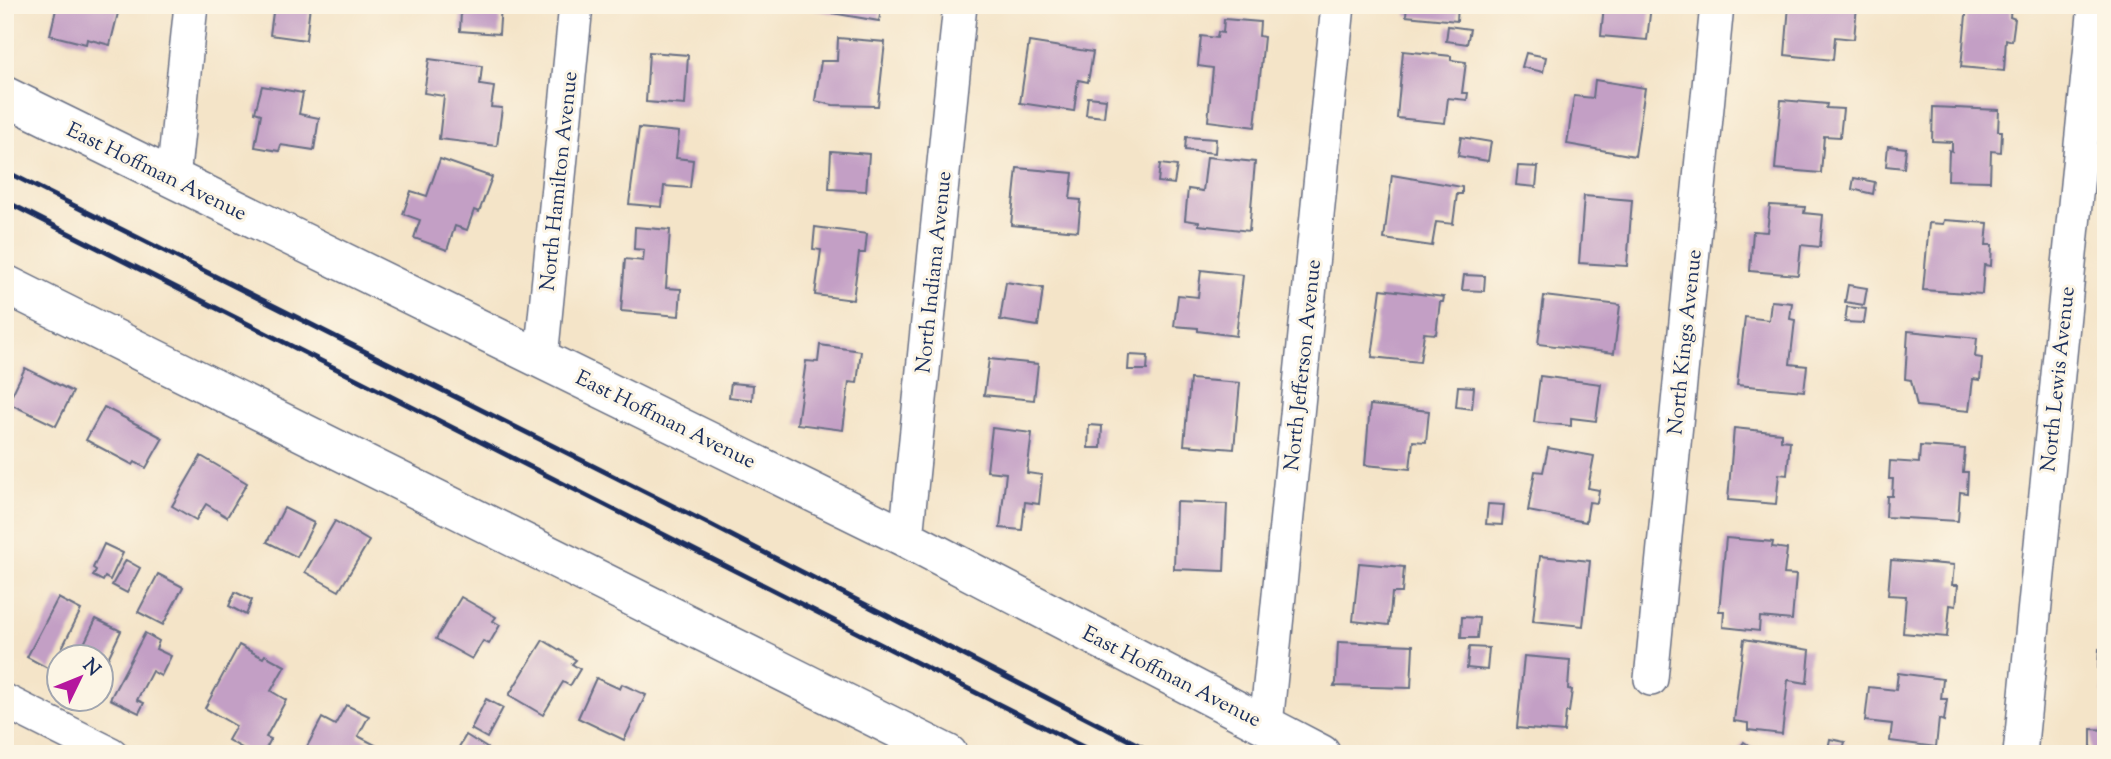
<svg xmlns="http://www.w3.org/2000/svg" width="2111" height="759" font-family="'Sorts Mill Goudy',serif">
<rect width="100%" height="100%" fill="#fcf5e5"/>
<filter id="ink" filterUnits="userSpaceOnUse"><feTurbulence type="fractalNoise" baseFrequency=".0143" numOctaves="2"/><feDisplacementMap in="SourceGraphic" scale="14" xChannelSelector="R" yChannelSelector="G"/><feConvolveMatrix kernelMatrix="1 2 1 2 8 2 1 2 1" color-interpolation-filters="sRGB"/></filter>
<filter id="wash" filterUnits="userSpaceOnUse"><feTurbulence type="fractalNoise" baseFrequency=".00686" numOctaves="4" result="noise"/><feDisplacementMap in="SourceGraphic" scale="28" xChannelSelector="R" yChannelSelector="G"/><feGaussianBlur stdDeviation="1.57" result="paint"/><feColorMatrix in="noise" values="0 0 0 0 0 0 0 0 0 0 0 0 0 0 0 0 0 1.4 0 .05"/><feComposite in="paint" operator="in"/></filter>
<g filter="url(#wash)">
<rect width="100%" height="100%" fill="#f4e4c8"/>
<g id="blocks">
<!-- building -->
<g fill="#c39fc5">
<polygon points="57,5 120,5 110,45 87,39 86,44 50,35"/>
<polygon points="274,5 310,5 306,40 270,35"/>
<polygon points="443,5 501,5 499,34 460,31 461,12 443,11"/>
<polygon points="815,5 882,5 879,21 814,10"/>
<polygon points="1407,5 1458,5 1457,21 1406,16"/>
<polygon points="1604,5 1651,5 1647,40 1601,36"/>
<polygon points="1789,5 1857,5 1854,39 1835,37 1833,60 1785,55"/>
<polygon points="1967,5 2011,5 2010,17 2015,19 2012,41 2006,39 2004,71 1961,67"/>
<polygon points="1224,19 1260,22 1259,36 1264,37 1255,127 1208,121 1213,68 1198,66 1201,36 1217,38 1218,32 1223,33"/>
<polygon points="1448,26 1470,29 1467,44 1446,41"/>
<polygon points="838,38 885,42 878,106 833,105 815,101 821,61 837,61"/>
<polygon points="1029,42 1093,52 1088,82 1078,80 1074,111 1020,103"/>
<polygon points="1403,51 1451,56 1451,60 1466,62 1462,93 1468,93 1467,100 1448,98 1445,123 1397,118"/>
<polygon points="649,52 688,55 685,105 646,102"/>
<polygon points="1526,53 1546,57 1543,72 1522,67"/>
<polygon points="429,59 482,66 480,85 494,87 491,107 502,108 497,146 439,139 444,96 424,93"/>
<polygon points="1595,80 1645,88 1635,156 1567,144 1574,96 1593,98"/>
<polygon points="262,86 303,93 299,114 319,118 314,150 281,145 279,151 255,147 261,114 255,112"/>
<polygon points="1088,97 1106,99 1104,117 1086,115"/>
<polygon points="1781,100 1827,104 1826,108 1843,109 1840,137 1824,136 1821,173 1775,169"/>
<polygon points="1933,107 1999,110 1998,131 2002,131 2001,152 1991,151 1990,181 1948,180 1949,150 1952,151 1952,142 1932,141"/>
<polygon points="639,128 679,132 676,158 693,160 690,188 664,186 662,207 629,204"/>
<polygon points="1186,137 1216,139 1215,153 1185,150"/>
<polygon points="1461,137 1491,142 1488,161 1458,156"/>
<polygon points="1888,146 1906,148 1904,168 1886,166"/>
<polygon points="831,151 869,154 866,191 829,189"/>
<polygon points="1207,157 1255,162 1249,231 1199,225 1199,222 1185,220 1188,189 1203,191"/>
<polygon points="440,159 492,177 479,212 474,210 467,230 455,226 447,250 414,238 420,220 403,214 411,191 427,196"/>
<polygon points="1160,164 1177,166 1174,184 1158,182"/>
<polygon points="1518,166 1538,167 1536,187 1516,185"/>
<polygon points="1017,168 1073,173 1070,199 1081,200 1078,231 1011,225"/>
<polygon points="1392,175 1462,187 1462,194 1457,194 1453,224 1436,222 1432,246 1384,239"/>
<polygon points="1854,178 1875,182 1873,194 1852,189"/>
<polygon points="1584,196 1632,200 1627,266 1579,263"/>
<polygon points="1770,205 1805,207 1804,213 1823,215 1820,247 1801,245 1798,275 1750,271 1753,231 1767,232"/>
<polygon points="1944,220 1988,223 1986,245 1992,245 1991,266 1984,265 1982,294 1923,290 1929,223 1943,224"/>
<polygon points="635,227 670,230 666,288 681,289 679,316 621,311 625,259 643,261 644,250 634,249"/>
<polygon points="815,227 867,234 865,253 859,253 853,300 815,295 821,250 813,249"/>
<polygon points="1201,270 1243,275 1236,336 1198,331 1198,328 1174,326 1178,295 1198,297"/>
<polygon points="1464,275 1485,276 1484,291 1462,290"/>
<polygon points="1006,282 1043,288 1038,326 1000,320"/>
<polygon points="1848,285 1867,288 1864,305 1845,302"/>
<polygon points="1381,289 1444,297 1443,302 1440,302 1436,334 1424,333 1420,362 1372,357"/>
<polygon points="1544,296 1620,305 1614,353 1538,344"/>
<polygon points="1771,301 1792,303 1790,319 1795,320 1790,364 1807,366 1804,391 1737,385 1745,317 1769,320"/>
<polygon points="1847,307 1866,309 1864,323 1845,322"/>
<polygon points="1908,331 1977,338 1975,357 1982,358 1980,380 1973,379 1969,411 1917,406 1911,380 1905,379"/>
<polygon points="820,345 861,351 857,383 849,382 843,430 797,424 806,361 818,362"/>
<polygon points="1129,355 1148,356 1147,370 1128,370"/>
<polygon points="989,359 1038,364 1034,400 984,395"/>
<polygon points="25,368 73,392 56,426 8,403"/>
<polygon points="1540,376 1601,384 1596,421 1571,418 1571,426 1534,422"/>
<polygon points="1190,379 1240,383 1234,449 1184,445"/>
<polygon points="731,383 753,385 752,400 729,397"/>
<polygon points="1458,386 1474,387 1472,409 1456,407"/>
<polygon points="1370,405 1429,411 1426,442 1413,441 1410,469 1365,465"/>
<polygon points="104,407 163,438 146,468 135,462 133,465 86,440"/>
<polygon points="1089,425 1102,426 1101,448 1088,448"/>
<polygon points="992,428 1032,433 1027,473 1042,475 1039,504 1025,502 1022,530 1000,528 1006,473 987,471"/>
<polygon points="1734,428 1781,433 1781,440 1790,441 1787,475 1779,474 1776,504 1728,500"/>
<polygon points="1920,446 1965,449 1963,472 1968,472 1967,493 1960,492 1958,521 1886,517 1887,496 1892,496 1893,479 1889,479 1890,461 1919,463"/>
<polygon points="1548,448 1594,456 1588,488 1599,490 1597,503 1589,502 1586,522 1528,511 1535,471 1543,472"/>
<polygon points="201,456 247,483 227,517 206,504 196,520 172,506"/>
<polygon points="1176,502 1227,504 1224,571 1174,569"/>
<polygon points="1488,504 1504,505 1502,525 1486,524"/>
<polygon points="284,508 314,523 297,557 267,542"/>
<polygon points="335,521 369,541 339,591 305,572"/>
<polygon points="1726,538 1773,542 1772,547 1787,549 1784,574 1796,575 1792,620 1760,617 1759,631 1723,627 1724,611 1719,611"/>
<polygon points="104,544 123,553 110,580 105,577 103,581 93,576 96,570 93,568"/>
<polygon points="1540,556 1590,561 1583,626 1533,621"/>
<polygon points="126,560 140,568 127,593 112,585"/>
<polygon points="1891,560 1954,565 1952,585 1958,585 1956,606 1950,605 1947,637 1903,633 1906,596 1888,595"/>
<polygon points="1359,563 1404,567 1402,593 1392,593 1389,625 1353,621"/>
<polygon points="158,574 183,587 163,625 138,612"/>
<polygon points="235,592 252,600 246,615 229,606"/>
<polygon points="461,597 496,617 493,621 500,625 489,644 483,641 472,659 436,639"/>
<polygon points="58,598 81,610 51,670 27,657"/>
<polygon points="1462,617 1479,618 1477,638 1461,638"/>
<polygon points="96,619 121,631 102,671 102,658 77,658"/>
<polygon points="145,633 159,641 156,649 171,656 161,676 152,671 137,700 144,703 139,713 110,699"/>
<polygon points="1744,639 1810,650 1807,683 1788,680 1782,734 1748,730 1748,723 1734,721"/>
<polygon points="543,640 576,660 572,664 580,669 570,686 563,682 543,715 509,695"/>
<polygon points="1338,642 1413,645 1411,688 1334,686 1336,683"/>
<polygon points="239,645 263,658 265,655 285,666 271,691 286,700 266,737 271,739 263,754 253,754 228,740 236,726 205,708"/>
<polygon points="1469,647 1489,648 1487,670 1467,668"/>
<polygon points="2099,649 2106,650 2106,693 2102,693 2102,671 2098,670"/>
<polygon points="1524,656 1570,660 1568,689 1572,690 1569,712 1566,712 1564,732 1517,728"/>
<polygon points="1898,673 1943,679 1941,699 1947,699 1944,721 1939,719 1936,747 1890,741 1892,724 1865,721 1869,687 1896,690"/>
<polygon points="596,678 620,689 622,684 646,695 624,740 578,718"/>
<polygon points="486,699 503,708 487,738 471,729"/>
<polygon points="346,705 369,716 358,736 383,749 381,754 303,754 322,718 335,725"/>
<polygon points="2091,729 2106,730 2106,754 2091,754"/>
<polygon points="466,735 487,748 484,754 456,752"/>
<polygon points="1830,739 1845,742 1842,754 1827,754"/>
<polygon points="1744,742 1762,754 1736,754"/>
</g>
</g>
</g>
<g filter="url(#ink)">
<use href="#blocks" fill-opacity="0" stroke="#676e83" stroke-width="2"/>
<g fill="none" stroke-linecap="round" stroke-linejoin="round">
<!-- minor casing -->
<g stroke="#676e83" stroke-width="36">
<g id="minor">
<polyline points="173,179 191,5"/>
<polyline points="541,358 576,5"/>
<polyline points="906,538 960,5"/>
<polyline points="1651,679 1717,5"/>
<polyline points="5,701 111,754"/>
<polyline points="1266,725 1338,5"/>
<polyline points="2020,754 2095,5"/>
</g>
</g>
<!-- tertiary casing -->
<g stroke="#676e83" stroke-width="41">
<polyline id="tertiary" points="5,96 906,538 1321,754"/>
</g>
<!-- secondary casing -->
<g stroke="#676e83" stroke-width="41">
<polyline id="secondary" points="5,284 948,754"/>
</g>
<!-- minor -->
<use href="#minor" stroke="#fff" stroke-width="33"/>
<!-- tertiary -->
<use href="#tertiary" stroke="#fff" stroke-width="38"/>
<!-- secondary -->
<use href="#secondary" stroke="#fff" stroke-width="38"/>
<!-- rail -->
<g stroke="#1b2f5e" stroke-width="5">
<polyline points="5,171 705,522 1156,754"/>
<polyline points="5,201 1097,754"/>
</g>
</g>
</g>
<g text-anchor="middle" stroke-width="6" stroke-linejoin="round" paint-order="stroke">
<!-- street labels -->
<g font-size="21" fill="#1b2f5e" stroke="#fcf5e5">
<text transform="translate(157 171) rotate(26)" y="7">East Hoffman Avenue</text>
<text transform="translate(558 181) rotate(-84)" y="7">North Hamilton Avenue</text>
<text transform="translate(933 272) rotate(-84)" y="7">North Indiana Avenue</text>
<text transform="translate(1684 342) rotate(-84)" y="7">North Kings Avenue</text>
<text transform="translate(1302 365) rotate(-84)" y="7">North Jefferson Avenue</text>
<text transform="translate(2057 379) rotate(-84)" y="7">North Lewis Avenue</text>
<text transform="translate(666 419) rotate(26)" y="7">East Hoffman Avenue</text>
<text transform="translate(1172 676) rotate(27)" y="7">East Hoffman Avenue</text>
</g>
</g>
<!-- margin -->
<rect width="2111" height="759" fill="none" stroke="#fcf5e5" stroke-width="28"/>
<!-- north arrow -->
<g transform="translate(80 678) rotate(47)"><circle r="33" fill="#fcf5e5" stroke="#a2a6af" stroke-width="2"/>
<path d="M0-5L12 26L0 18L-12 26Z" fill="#b5179e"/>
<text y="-10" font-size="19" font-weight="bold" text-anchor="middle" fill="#1b2f5e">N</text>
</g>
</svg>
